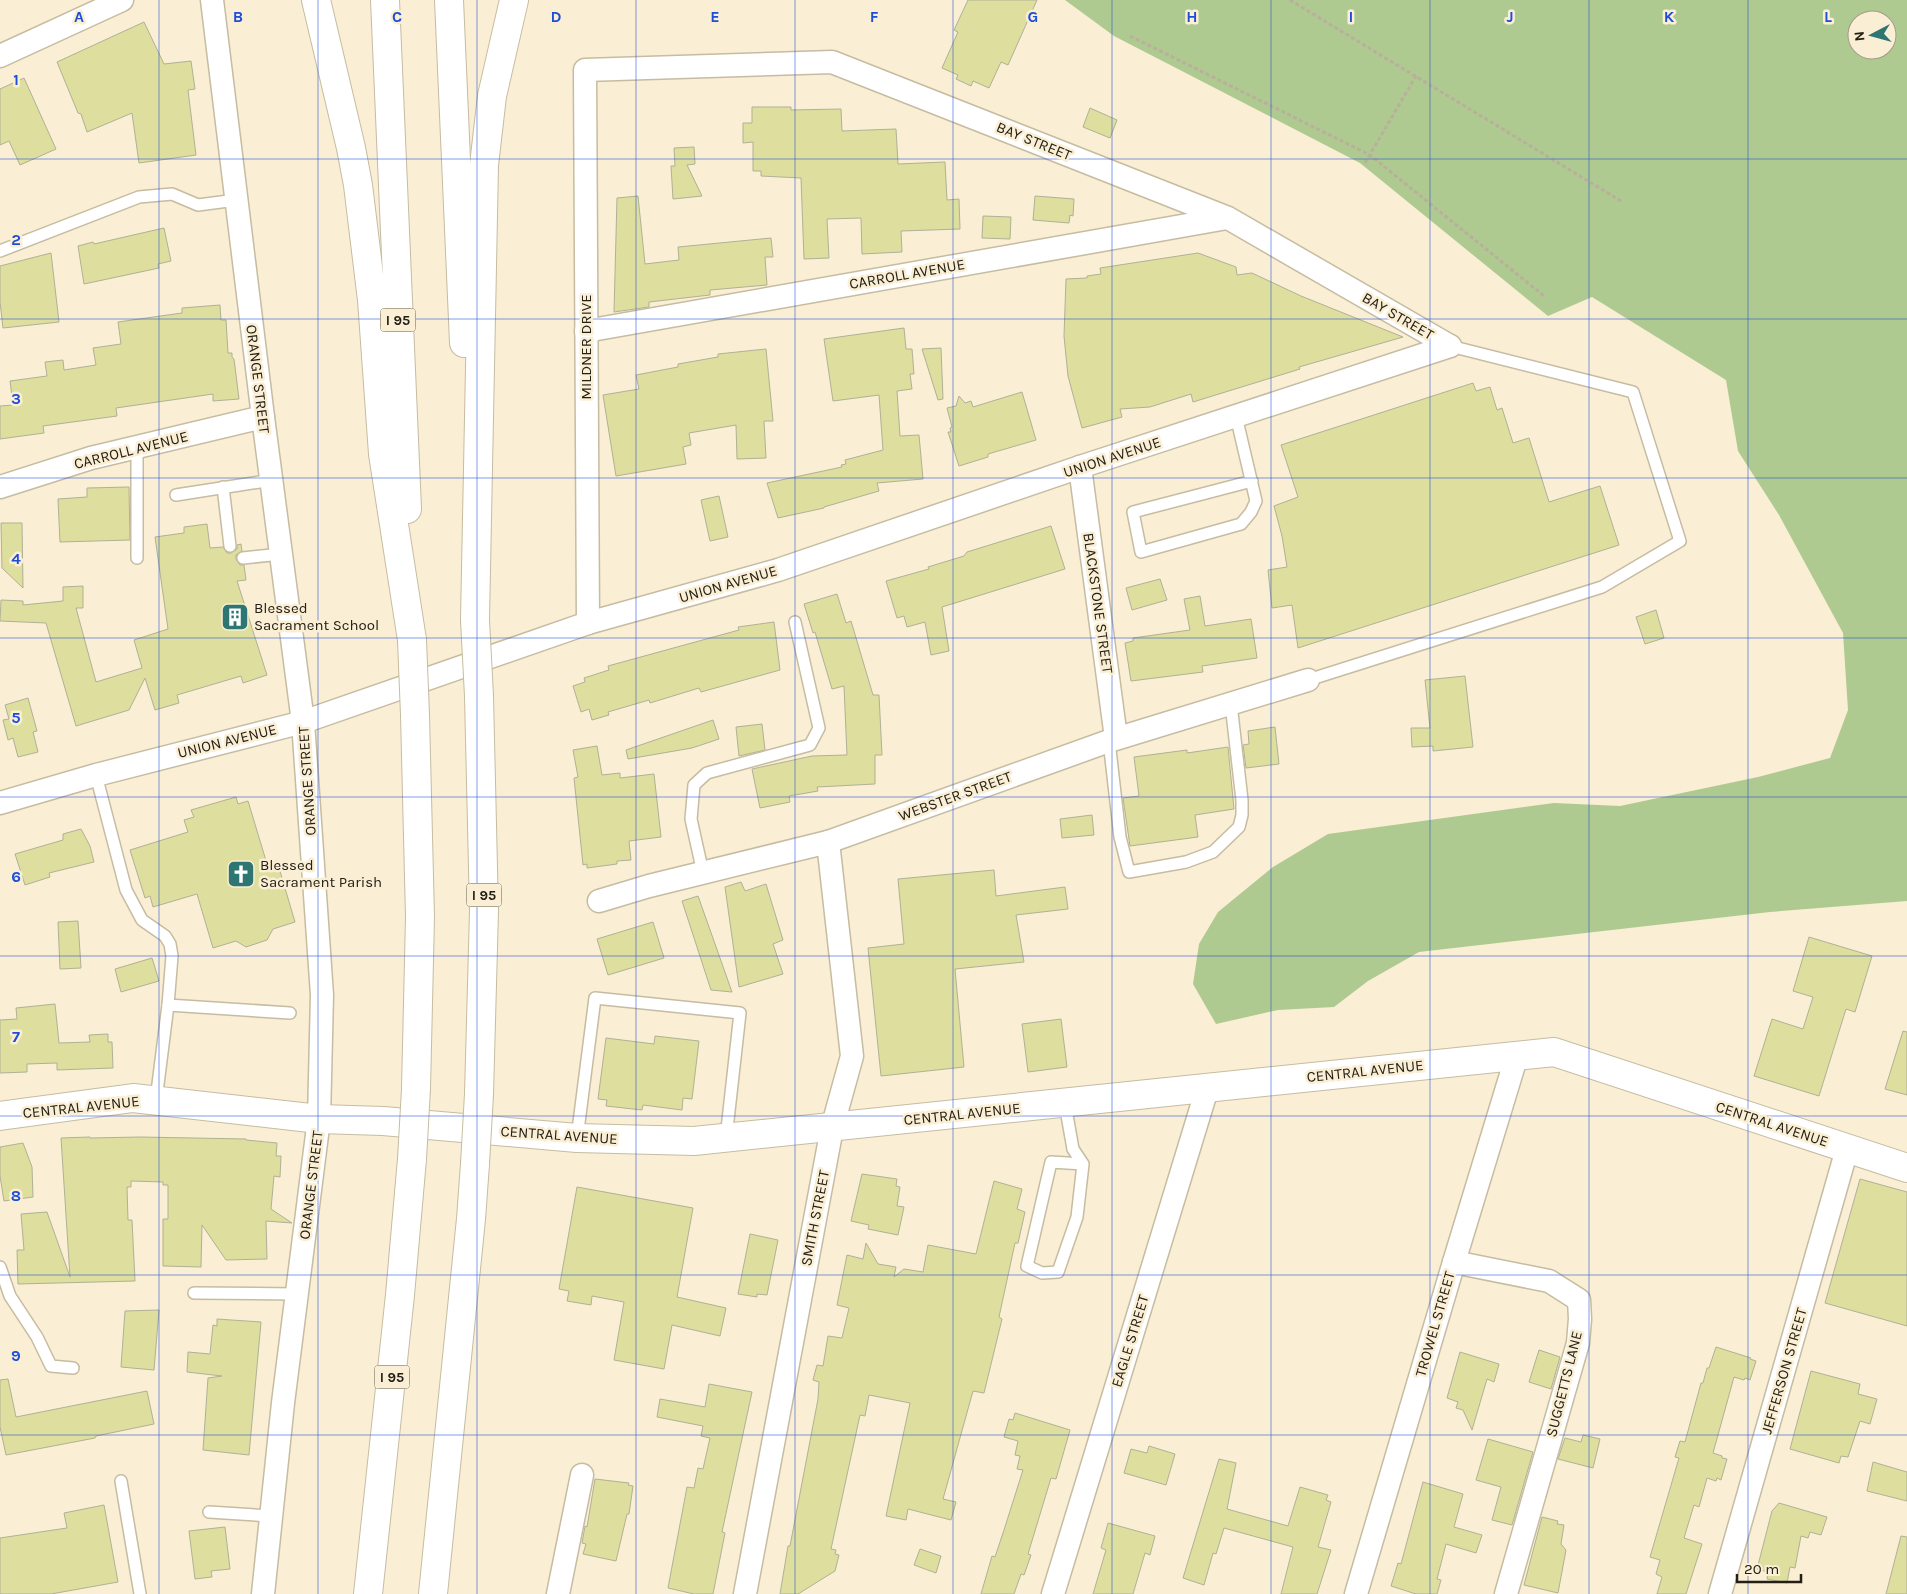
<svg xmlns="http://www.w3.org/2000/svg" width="1907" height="1594" font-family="Karla,sans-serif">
<rect width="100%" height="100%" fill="#faeed4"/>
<!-- water -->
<path fill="#afca90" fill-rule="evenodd" d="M1065,0H1907V901L1770,912L1419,952L1368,981L1334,1007L1278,1010L1216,1024L1193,984L1199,944L1218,912L1273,867L1328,834L1554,803L1620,806L1758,777L1830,758L1848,710L1843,633L1779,515L1738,451L1726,380L1592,297L1548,316L1360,163L1114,36ZM1857,20H1887V50H1857Z"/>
<!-- building -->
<g fill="#dede9e" stroke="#b0b196">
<polygon points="968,0 1037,0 1008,65 1001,62 989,88 973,81 971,86 956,79 958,75 942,68 958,32 954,30"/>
<polygon points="144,22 164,64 191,61 195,89 188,90 196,155 139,163 132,113 87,132 81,114 78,113 57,62"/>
<polygon points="24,78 56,149 20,165 9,141 0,145 0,89"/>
<polygon points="752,107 791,107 791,110 841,109 842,131 896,129 898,164 945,162 947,200 959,199 960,229 901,231 902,252 862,254 861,218 827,219 829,258 804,259 801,178 761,176 761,171 753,171 753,142 743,143 743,123 752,123"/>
<polygon points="1090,108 1117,120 1110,138 1083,127"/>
<polygon points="694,147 695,164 687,165 702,196 673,199 671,166 675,166 674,148"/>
<polygon points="638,196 645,264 679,260 678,247 771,238 773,257 765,257 767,285 710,290 710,295 649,302 649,307 614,312 617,198"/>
<polygon points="1035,196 1074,199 1073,216 1070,215 1069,223 1033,220"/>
<polygon points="983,216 1011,217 1010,239 982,238"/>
<polygon points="164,228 171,261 158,264 159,268 84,284 78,246 93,242 94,244"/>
<polygon points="51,253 59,322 3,328 0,302 0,266"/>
<polygon points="1198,253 1236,267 1237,275 1252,273 1301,296 1403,337 1299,367 1300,369 1193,402 1191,394 1150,407 1120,409 1122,417 1082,428 1068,376 1064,336 1066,279 1087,278 1087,276 1101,274 1100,268"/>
<polygon points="220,305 221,320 226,320 228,353 232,353 232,357 234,359 239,399 213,401 213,394 116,408 117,416 43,426 44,433 0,439 0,406 13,405 10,381 47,376 45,362 63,360 64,370 96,365 93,348 121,344 118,322 182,313 182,308"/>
<polygon points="904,328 906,349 912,349 914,374 910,374 912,389 897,391 900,436 919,435 923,479 877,483 879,491 824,507 824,508 778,518 767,483 842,467 841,465 846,464 845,460 883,450 879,395 833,401 824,339"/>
<polygon points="941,348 943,399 938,400 922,349"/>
<polygon points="766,349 773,421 764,421 766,458 737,459 736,425 689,433 691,445 683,447 686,464 616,476 603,395 639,389 636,375 678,367 678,364 718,357 718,354"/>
<polygon points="1473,383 1476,391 1490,387 1497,410 1502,408 1513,443 1529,438 1549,502 1600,486 1619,545 1298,648 1292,605 1272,608 1268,570 1287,567 1282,536 1274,506 1298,497 1281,445"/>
<polygon points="1022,392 1036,440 988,454 988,457 959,466 948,432 951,432 950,428 952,427 947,408 956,406 959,396 965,403 971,401 973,407"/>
<polygon points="129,487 130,540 60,542 58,499 87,497 87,488"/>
<polygon points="719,496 728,537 710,541 701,500"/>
<polygon points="1,523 22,523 23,588 2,568"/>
<polygon points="207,524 210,548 223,547 227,553 231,553 237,549 237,545 241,544 242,551 236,555 236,559 240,565 244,565 246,580 237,581 267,675 243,683 241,676 177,695 179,703 155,710 145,678 129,710 76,726 46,623 0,621 1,600 23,601 23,605 63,601 63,587 83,586 83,608 76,608 96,682 142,668 134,640 168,629 155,537 184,533 184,527"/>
<polygon points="1051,526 1065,569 942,607 949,651 931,655 925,622 907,627 904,616 897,618 886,581 929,569 928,567 964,556 967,552"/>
<polygon points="1160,579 1167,600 1132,610 1126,588"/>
<polygon points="837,594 846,623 851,621 873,695 879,695 882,755 875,755 875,784 817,787 818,791 789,796 790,802 760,808 752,769 812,756 847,755 844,686 832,689 815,632 813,633 804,604"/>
<polygon points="1200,596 1205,626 1251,619 1257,658 1202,666 1203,672 1131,681 1125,643 1133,641 1133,638 1190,630 1184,599"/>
<polygon points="1656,610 1664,638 1645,644 1636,617"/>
<polygon points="774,622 780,670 701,692 699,688 650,703 649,700 608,712 609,715 592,720 589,709 581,712 573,686 585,682 584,678 609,670 608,666 739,630 738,627"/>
<polygon points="1465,676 1473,747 1433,751 1433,746 1412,747 1411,728 1430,728 1425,680"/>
<polygon points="28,698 37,731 33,732 38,752 18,757 13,738 8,740 3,720 9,719 5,705"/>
<polygon points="713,720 719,739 692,748 628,759 626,750"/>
<polygon points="762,724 765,750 739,756 736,727"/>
<polygon points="1275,727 1279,764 1246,768 1243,745 1249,744 1248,731"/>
<polygon points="597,746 602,775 620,773 620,778 654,774 661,837 629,841 631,860 617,861 617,864 587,868 587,864 583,865 574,778 578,777 573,750"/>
<polygon points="1228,747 1234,809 1195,815 1198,837 1130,846 1123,798 1139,796 1134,757 1187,750 1187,753"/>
<polygon points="236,797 238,804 248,801 267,864 277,861 295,922 273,929 267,940 246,947 236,941 213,948 197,894 153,907 150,896 145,898 130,850 188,832 184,820 194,817 191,810"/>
<polygon points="1092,815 1094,835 1062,838 1060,819"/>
<polygon points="81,829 90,846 94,862 49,873 50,877 25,885 15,854 63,840 63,834"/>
<polygon points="994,870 996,896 1065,887 1068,909 1016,915 1024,962 955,969 964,1067 881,1076 868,948 904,944 898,879"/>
<polygon points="741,882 745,891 766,884 783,940 773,944 783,974 739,987 725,887"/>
<polygon points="698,896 732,992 711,990 682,901"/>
<polygon points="78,921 81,968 60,969 58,922"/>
<polygon points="653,922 664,958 608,975 597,939"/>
<polygon points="1809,937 1872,956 1855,1012 1846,1009 1819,1096 1754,1076 1772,1019 1803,1029 1813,997 1793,991"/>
<polygon points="152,958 159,981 121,992 115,969"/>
<polygon points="55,1004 59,1043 90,1042 89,1035 108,1034 108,1042 112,1042 113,1068 57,1070 57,1063 27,1064 27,1072 0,1073 0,1020 17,1019 16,1008"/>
<polygon points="1061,1019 1067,1067 1028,1072 1022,1024"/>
<polygon points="1903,1031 1907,1032 1907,1095 1885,1089"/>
<polygon points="655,1036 699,1041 692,1099 683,1098 682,1110 643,1105 642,1110 606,1106 607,1100 598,1099 606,1038 654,1044"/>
<polygon points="90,1137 90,1138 140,1137 246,1139 246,1140 277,1143 276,1156 281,1156 280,1177 274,1176 271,1209 292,1223 266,1221 267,1259 226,1260 202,1225 201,1267 163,1266 163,1219 168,1219 168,1185 163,1185 163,1182 131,1181 131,1187 127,1187 128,1220 132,1220 135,1281 18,1284 17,1250 24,1250 21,1214 47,1212 70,1277 61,1138"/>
<polygon points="23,1143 32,1167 33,1197 4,1201 0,1176 0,1147"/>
<polygon points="862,1174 897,1179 896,1186 900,1187 897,1206 904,1207 898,1235 868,1229 869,1225 851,1221"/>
<polygon points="1860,1179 1907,1192 1907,1326 1825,1303"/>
<polygon points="994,1181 1022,1189 1017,1209 1025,1212 1018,1243 1015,1243 999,1317 1002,1319 984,1393 973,1391 943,1499 956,1502 951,1520 908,1509 906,1520 886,1516 910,1403 869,1395 865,1416 860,1415 831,1549 836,1550 835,1554 839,1555 835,1571 798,1594 780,1594 788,1546 790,1546 818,1399 819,1382 813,1380 817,1365 823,1366 828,1336 842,1338 849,1308 837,1305 847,1255 863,1259 866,1243 878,1264 896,1267 894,1277 904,1269 923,1272 928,1245 976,1254"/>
<polygon points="577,1187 693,1208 677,1297 726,1308 720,1336 672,1325 664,1369 614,1360 624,1302 592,1296 591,1305 567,1301 569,1291 559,1289"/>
<polygon points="750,1234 778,1240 767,1295 757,1294 757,1297 738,1294"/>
<polygon points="159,1310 154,1370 121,1367 125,1311"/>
<polygon points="217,1319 261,1322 249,1455 203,1450 208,1378 222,1376 187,1372 188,1352 210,1354 213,1325 217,1326"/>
<polygon points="1716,1347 1751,1358 1750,1359 1756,1361 1750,1380 1745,1378 1744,1380 1734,1377 1713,1453 1722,1456 1722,1458 1727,1459 1721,1480 1717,1478 1716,1481 1707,1478 1699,1507 1694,1505 1684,1538 1702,1544 1686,1594 1657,1594 1662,1577 1656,1574 1660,1560 1650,1557 1679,1458 1675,1457 1680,1441 1685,1442 1701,1383 1703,1383 1707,1368 1709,1368"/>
<polygon points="1539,1350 1560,1357 1551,1389 1529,1382"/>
<polygon points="1460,1352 1499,1364 1494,1382 1487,1379 1472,1430 1463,1410 1456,1408 1458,1402 1447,1398"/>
<polygon points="1811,1371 1860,1384 1858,1394 1877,1399 1870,1424 1860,1421 1848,1457 1841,1456 1839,1463 1790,1449"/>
<polygon points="8,1379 16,1417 147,1391 154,1424 96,1436 95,1438 6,1455 0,1427 0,1380"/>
<polygon points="709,1384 752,1392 722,1532 725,1533 713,1594 694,1594 668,1588 687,1487 694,1488 698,1468 703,1469 710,1438 701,1436 703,1426 657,1417 660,1399 705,1407"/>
<polygon points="1015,1413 1070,1430 1056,1479 1051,1478 1028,1554 1031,1555 1024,1575 1021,1574 1014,1594 981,1594 992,1556 995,1557 1004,1530 1023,1470 1017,1469 1020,1456 1015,1455 1018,1441 1004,1437 1009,1419 1013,1420"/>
<polygon points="1583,1435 1600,1439 1593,1468 1558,1459 1565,1438 1581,1442"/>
<polygon points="1488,1439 1533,1452 1512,1525 1492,1520 1501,1487 1476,1480"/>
<polygon points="1149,1446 1175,1454 1166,1485 1124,1473 1131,1449 1147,1453"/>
<polygon points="1219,1459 1236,1463 1227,1509 1288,1526 1300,1487 1328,1495 1326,1500 1331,1502 1318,1547 1331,1550 1317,1594 1281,1594 1293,1547 1224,1528 1216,1554 1213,1553 1204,1585 1183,1578"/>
<polygon points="1873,1462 1907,1472 1907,1501 1867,1491"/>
<polygon points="595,1479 629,1483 628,1485 633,1486 629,1514 627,1514 616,1561 583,1554 586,1544 582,1543 585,1526 587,1527"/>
<polygon points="1423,1482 1463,1494 1454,1527 1482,1535 1476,1553 1446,1544 1437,1579 1441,1580 1437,1594 1416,1594 1391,1586 1398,1563 1401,1564"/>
<polygon points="1779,1503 1827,1517 1821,1535 1810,1532 1808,1538 1801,1536 1795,1568 1790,1567 1787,1583 1767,1579 1768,1572 1757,1569 1772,1511"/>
<polygon points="104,1505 118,1582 51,1594 0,1594 0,1538 67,1528 64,1513"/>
<polygon points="1542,1517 1558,1521 1557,1524 1564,1525 1561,1544 1566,1550 1558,1593 1524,1585"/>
<polygon points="1108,1523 1155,1536 1150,1555 1145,1553 1133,1594 1093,1594 1106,1550 1101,1548"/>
<polygon points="225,1527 230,1569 211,1571 212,1577 195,1579 189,1531"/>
<polygon points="1901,1536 1907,1537 1907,1594 1886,1594"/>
<polygon points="920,1549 941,1556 936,1573 914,1565"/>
</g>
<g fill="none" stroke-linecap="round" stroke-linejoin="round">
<!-- service casing -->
<g stroke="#c6bca2" stroke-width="14">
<g id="service">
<polyline points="0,251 139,197 172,194 198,205 236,200"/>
<polyline points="1236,416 1256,501 1251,512 1241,524 1141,552 1133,512 1252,481"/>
<polyline points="223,487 230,546"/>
<polyline points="176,495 272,480"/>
<polyline points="137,558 137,447"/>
<polyline points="243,558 281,554"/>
<polyline points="1308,680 1602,587 1680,541 1633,392 1450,346"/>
<polyline points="1109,741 1120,837 1129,872 1186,862 1213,852 1239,827 1242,815 1242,800 1231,704"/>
<polyline points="96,775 126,890 142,920 165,936 170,944 172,956 168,1005 290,1013"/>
<polyline points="703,873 691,819 694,785 707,773 810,745 819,728 795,622"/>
<polyline points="156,1100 168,1005"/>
<polyline points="1065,1104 1073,1149 1083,1164 1077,1217 1058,1272 1042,1273 1027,1266 1051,1162 1083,1164"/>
<polyline points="577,1138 595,998 740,1013 726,1138"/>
<polyline points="0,1267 10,1296 37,1337 51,1366 73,1368"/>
<polyline points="194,1293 296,1294"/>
<polyline points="121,1481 140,1594"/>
<polyline points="209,1512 270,1516"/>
</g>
</g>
<!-- minor casing -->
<g stroke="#c6bca2" stroke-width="25">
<g id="minor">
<polyline points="212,0 263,417 303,722 322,995 319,1119 283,1403 263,1594"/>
<polyline points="0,56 122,0"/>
<polyline points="586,331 1227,218"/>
<polyline points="1080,467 1116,738"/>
<polyline points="0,487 91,458 263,417"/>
<polyline points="588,623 585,70 832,62 1228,218 1450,346"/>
<polyline points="0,803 96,775 303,722 588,623 778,570 1080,467 1450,346"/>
<polyline points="599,901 649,886 828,842 1109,741 1308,680"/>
<polyline points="1454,1262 1549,1281 1579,1300 1580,1319 1578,1343 1506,1594"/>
<polyline points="558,1594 582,1475"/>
<polyline points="745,1594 832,1128 852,1056 828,842"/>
<polyline points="1053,1594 1207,1089"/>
<polyline points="1356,1594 1454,1262 1517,1055"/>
<polyline points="1720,1594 1847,1149"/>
</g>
</g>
<!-- tertiary casing -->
<g stroke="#c6bca2" stroke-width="30">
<polyline id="tertiary" points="0,1116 133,1098 319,1119 383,1121 577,1138 694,1141 1554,1052 1907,1168"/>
</g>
<!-- motorway casing -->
<g stroke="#c6bca2" stroke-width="30">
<g id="motorway">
<polyline points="316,0 351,148 358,185 372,300 383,454 412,640"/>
<polyline points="385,0 407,509"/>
<polyline points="449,0 464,343"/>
<polyline points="475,620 484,165 492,96 514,0"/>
<polyline points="479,696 484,911 479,1094"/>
<polyline points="415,715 420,917 416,1089"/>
<polyline points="368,1594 400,1295 412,1159"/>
<polyline points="433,1594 471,1219 475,1164"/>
</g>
</g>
<!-- path -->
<g stroke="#b9b09b" stroke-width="3" stroke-dasharray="4 2.5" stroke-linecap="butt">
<polyline points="1290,0 1621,201"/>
<polyline points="1130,36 1370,155 1544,296"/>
<polyline points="1365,163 1416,76"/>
</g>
<!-- service -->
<use href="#service" stroke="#fff" stroke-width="11"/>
<!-- minor -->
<use href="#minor" stroke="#fff" stroke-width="22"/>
<!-- tertiary -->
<use href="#tertiary" stroke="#fff" stroke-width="28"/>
<!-- motorway -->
<use href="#motorway" stroke="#fff" stroke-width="28"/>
<!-- motorway-bridge casing -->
<g stroke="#c6bca2" stroke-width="30" stroke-linecap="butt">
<g id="motorway-bridge">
<polyline points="475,620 479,696"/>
<polyline points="412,640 415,715"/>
<polyline points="412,1159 416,1089"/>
<polyline points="475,1164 479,1094"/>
</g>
</g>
<!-- motorway-bridge -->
<use href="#motorway-bridge" stroke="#fff" stroke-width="28"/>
</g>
<!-- grid -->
<path fill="none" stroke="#1d4ed8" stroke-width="1" stroke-opacity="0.55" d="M159,0V1594M318,0V1594M477,0V1594M636,0V1594M795,0V1594M953,0V1594M1112,0V1594M1271,0V1594M1430,0V1594M1589,0V1594M1748,0V1594M0,159H1907M0,319H1907M0,478H1907M0,638H1907M0,797H1907M0,956H1907M0,1116H1907M0,1275H1907M0,1435H1907"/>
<!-- icons -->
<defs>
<g id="building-square" transform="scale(1.4375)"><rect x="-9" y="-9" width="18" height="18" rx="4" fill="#2d7671" stroke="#faeed4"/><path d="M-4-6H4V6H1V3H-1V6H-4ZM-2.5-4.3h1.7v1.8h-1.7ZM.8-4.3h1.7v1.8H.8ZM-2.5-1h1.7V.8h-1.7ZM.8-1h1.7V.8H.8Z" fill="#fff"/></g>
<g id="church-square" transform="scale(1.4375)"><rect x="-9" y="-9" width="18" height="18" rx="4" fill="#2d7671" stroke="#faeed4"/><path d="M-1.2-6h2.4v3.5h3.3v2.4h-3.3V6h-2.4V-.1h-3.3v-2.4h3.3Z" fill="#fff"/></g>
</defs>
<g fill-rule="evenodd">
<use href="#building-square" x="235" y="617"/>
<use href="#church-square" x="241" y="874"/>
</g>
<g text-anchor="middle" stroke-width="5" stroke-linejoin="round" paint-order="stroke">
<!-- shield labels -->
<g fill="#faeed4" stroke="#645e4f" stroke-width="1">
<rect x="380.5" y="308.5" width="35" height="23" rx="4"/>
<rect x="466.5" y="883.5" width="35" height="23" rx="4"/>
<rect x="374.5" y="1365.5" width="35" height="23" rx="4"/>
</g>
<g font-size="14" font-weight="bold" fill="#242016">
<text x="398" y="325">I 95</text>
<text x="484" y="900">I 95</text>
<text x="392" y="1382">I 95</text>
</g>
<!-- street labels -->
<g font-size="15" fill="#242016" stroke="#faeed4">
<text transform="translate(1034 141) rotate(22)" y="5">BAY STREET</text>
<text transform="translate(907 274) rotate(-10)" y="5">CARROLL AVENUE</text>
<text transform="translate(1398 316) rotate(30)" y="5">BAY STREET</text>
<text transform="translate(586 347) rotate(-90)" y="5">MILDNER DRIVE</text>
<text transform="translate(258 379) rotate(83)" y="5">ORANGE STREET</text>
<text transform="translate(131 450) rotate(-14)" y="5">CARROLL AVENUE</text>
<text transform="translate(1112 457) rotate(-18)" y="5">UNION AVENUE</text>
<text transform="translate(728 584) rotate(-16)" y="5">UNION AVENUE</text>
<text transform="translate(1098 603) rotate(82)" y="5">BLACKSTONE STREET</text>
<text transform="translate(227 741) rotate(-14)" y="5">UNION AVENUE</text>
<text transform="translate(307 781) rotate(-94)" y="5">ORANGE STREET</text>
<text transform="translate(955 796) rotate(-20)" y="5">WEBSTER STREET</text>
<text transform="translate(1365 1071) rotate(-6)" y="5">CENTRAL AVENUE</text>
<text transform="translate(81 1107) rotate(-6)" y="5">CENTRAL AVENUE</text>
<text transform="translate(962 1114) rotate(-6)" y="5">CENTRAL AVENUE</text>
<text transform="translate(1772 1124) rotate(18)" y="5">CENTRAL AVENUE</text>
<text transform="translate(559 1135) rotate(4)" y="5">CENTRAL AVENUE</text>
<text transform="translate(311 1185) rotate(-83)" y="5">ORANGE STREET</text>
<text transform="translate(815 1218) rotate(-79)" y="5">SMITH STREET</text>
<text transform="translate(1435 1324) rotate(-74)" y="5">TROWEL STREET</text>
<text transform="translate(1130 1341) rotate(-73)" y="5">EAGLE STREET</text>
<text transform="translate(1784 1371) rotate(-74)" y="5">JEFFERSON STREET</text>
<text transform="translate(1564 1384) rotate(-76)" y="5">SUGGETTS LANE</text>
</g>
<!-- poi labels -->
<g font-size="15" fill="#242016" stroke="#faeed4" text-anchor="start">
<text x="254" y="613">Blessed<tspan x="254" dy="17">Sacrament School</tspan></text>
<text x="260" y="870">Blessed<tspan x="260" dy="17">Sacrament Parish</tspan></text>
</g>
</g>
<g font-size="16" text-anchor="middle" font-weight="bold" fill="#1d4ed8" stroke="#faeed4" stroke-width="5" stroke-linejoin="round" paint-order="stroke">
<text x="79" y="22">A</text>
<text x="238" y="22">B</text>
<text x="397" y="22">C</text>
<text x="556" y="22">D</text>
<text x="715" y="22">E</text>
<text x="874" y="22">F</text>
<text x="1033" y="22">G</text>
<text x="1192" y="22">H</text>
<text x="1351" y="22">I</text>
<text x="1510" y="22">J</text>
<text x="1669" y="22">K</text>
<text x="1828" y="22">L</text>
<text x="16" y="85">1</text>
<text x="16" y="245">2</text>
<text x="16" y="404">3</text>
<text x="16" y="564">4</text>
<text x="16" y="723">5</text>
<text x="16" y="882">6</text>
<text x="16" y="1042">7</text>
<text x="16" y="1201">8</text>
<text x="16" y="1361">9</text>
</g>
<!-- north arrow -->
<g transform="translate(1872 35) rotate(264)"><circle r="24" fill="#faeed4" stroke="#a49c88"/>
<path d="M0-4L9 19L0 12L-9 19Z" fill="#2d7671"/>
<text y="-8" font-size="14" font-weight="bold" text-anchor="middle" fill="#242016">N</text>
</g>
<!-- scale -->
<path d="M1737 1574v8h64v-8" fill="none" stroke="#242016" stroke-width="2.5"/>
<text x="1744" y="1574" font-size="15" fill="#242016" stroke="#faeed4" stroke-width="4" paint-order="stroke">20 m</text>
</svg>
